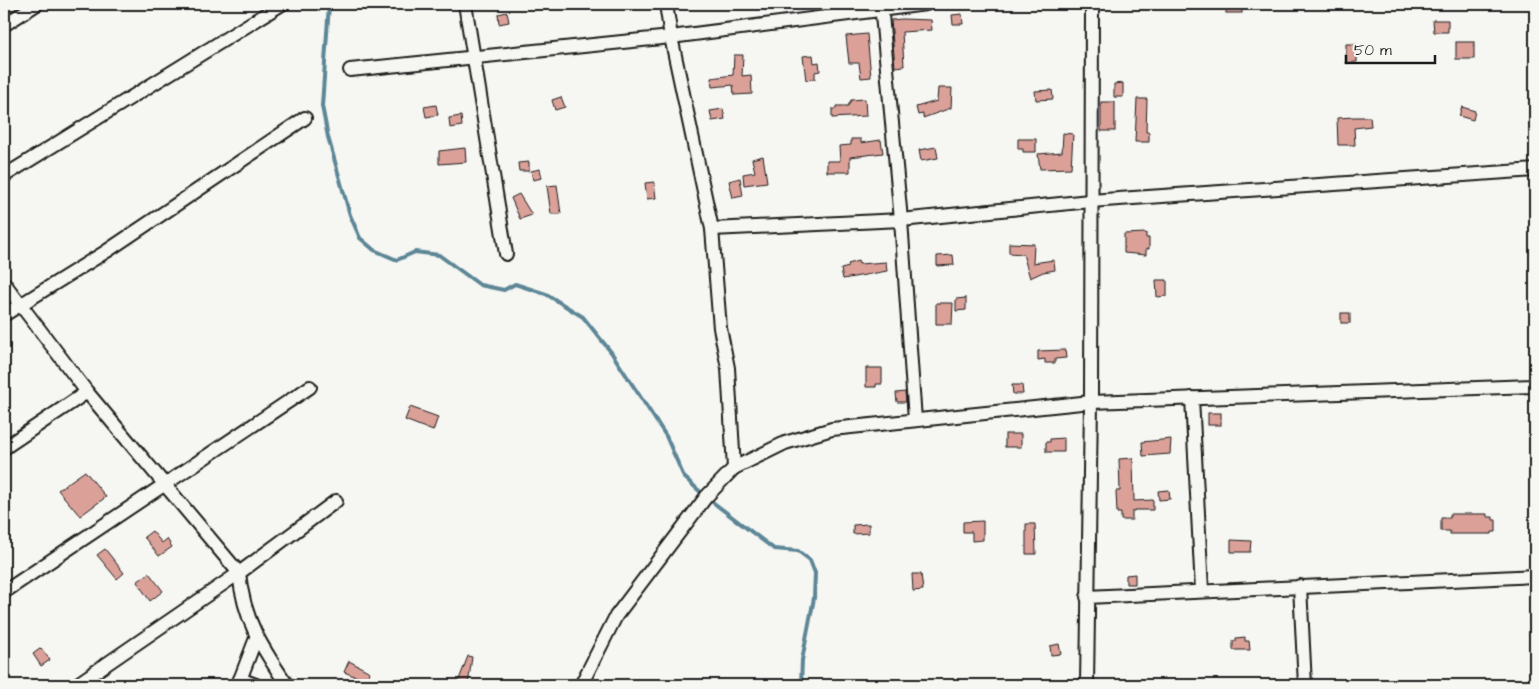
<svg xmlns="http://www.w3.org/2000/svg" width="1539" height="689" font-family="'Architects Daughter',sans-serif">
<rect width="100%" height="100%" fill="#f6f6f2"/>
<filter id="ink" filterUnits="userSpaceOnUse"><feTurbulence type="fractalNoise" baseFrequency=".02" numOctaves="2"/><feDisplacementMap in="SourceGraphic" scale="10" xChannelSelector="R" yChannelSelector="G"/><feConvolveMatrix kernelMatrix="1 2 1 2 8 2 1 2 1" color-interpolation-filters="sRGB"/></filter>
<g filter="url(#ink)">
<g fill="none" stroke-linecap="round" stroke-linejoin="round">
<!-- stream -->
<polyline stroke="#5c8696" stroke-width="4" points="329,4 322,106 328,137 350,215 360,238 374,250 397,260 415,252 439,255 480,285 504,290 515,284 546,294 583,317 611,352 666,436 684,477 706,497 774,549 798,551 810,560 815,573 814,598 802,660 801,685"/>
</g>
<!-- building -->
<g fill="#dba199" stroke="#1c1c1c">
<rect x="1226" y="4" width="16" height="9"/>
<polygon points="507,12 509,22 499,24 498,14"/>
<polygon points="962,14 963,24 953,24 952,15"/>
<polygon points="902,19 931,20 932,30 902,32 904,66 895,67 891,20"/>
<polygon points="1433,20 1448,20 1448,32 1434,32"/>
<polygon points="867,34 871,77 861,78 859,63 849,63 846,36"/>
<rect x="1456" y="42" width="18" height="17"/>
<polygon points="1346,44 1357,44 1357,62 1346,63"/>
<polygon points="734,55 743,55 742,76 751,75 752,94 734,95 733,85 712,87 711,78 733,75"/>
<polygon points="813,55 814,63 819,62 820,71 815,72 815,79 806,80 803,56"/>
<polygon points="1123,83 1123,97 1114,97 1114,84"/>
<polygon points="938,88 952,88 951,108 923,118 923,114 918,115 916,107 937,101"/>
<polygon points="1052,90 1053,99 1036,100 1035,91"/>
<polygon points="561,97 565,107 555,110 552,100"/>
<polygon points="865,99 866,116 832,118 832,109 836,109 836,106 848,106 851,100"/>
<polygon points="1137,99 1147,99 1146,132 1149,132 1149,142 1135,142"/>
<rect x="1101" y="102" width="14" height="29"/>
<polygon points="436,105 438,115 426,117 424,107"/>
<polygon points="1462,107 1475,111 1473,120 1459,116"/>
<polygon points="723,109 725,119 712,121 710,111"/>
<polygon points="461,116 462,126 450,128 449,118"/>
<polygon points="1354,117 1370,117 1371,126 1354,128 1355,145 1338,145 1337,118"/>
<polygon points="1063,133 1073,134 1071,168 1040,169 1038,154 1062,152"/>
<polygon points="851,139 861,139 861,143 881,140 883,153 850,157 850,172 827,172 827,161 840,161 839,146 851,145"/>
<polygon points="1018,139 1036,139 1036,152 1023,152 1023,149 1018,149"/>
<polygon points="936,147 938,158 921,161 919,150"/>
<polygon points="465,148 466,162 439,164 439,151"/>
<polygon points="763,156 767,182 744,185 743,174 755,172 752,159"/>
<polygon points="529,162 529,171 519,171 518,163"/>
<polygon points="540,169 542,178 533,180 531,171"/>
<polygon points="740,178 743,196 733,198 729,181"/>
<polygon points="654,182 656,198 647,199 645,183"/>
<polygon points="557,185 561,214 551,214 547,186"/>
<polygon points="519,194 527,207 532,215 520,219 511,198"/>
<polygon points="1146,233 1146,238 1149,238 1149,249 1146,249 1146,255 1124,253 1124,234"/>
<polygon points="1009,243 1034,244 1033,263 1054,260 1055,270 1043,272 1030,278 1023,254 1009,253"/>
<polygon points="953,255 954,265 937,266 937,256"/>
<polygon points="858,261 859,264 886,262 887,271 843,279 841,269 849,267 848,264"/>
<polygon points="1156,280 1167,280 1167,296 1157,297"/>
<polygon points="966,298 966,310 956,311 956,299"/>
<polygon points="936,303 953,303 952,324 936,324"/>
<rect x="1341" y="313" width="9" height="10"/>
<polygon points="1065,350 1066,358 1055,359 1055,363 1045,363 1045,359 1038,360 1038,351"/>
<polygon points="866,368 882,368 882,384 876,384 876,387 866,387"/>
<polygon points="1012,385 1022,385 1023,394 1013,394"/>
<polygon points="905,392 906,402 897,402 896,393"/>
<polygon points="410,407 438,417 433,431 405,420"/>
<rect x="1208" y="413" width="13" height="12"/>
<rect x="1005" y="434" width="16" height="13"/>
<polygon points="1064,438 1064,452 1046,452 1046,442 1050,442 1050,439"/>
<polygon points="1171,439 1170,454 1143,456 1142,442"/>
<polygon points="1133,458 1134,501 1153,500 1153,510 1135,510 1132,512 1132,520 1121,520 1121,513 1117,513 1116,491 1120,491 1119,459"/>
<polygon points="85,471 106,497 80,516 58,490"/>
<polygon points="1169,490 1170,499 1159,500 1158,491"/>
<polygon points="1450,514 1487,514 1487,517 1493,517 1493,520 1496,520 1496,532 1492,532 1492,534 1450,534 1450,531 1441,531 1441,518 1450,518"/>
<polygon points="983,521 983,540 972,541 972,532 963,532 963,522"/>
<polygon points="869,524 869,533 853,534 853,525"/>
<polygon points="1026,524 1035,524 1036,554 1026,554"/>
<polygon points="152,531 162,543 167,539 172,547 159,556 144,537"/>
<polygon points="1231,540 1251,541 1250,552 1231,552"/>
<polygon points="105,549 124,573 117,579 97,555"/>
<polygon points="149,573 163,591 150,601 137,582"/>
<polygon points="912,574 921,574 923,590 913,591"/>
<polygon points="1135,574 1135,584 1126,584 1126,575"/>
<polygon points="1245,637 1245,641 1249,641 1250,650 1233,650 1233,641 1236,641 1236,638"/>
<polygon points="1059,644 1061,654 1051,655 1050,646"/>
<polygon points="41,648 50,660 41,666 33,654"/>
<polygon points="468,656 472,657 468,685 457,685"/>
<polygon points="349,661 370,672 367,681 344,672"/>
</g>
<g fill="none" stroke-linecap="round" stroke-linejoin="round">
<!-- street casing -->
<g stroke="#1c1c1c" stroke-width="16">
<g id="street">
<polyline points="465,4 506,254"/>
<polyline points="666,4 671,37 712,229 720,328 728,368 734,468"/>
<polyline points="881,4 901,220 915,420"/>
<polyline points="4,25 37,4"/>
<polyline points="350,70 671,37 926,4"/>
<polyline points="4,176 282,4"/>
<polyline points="712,229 901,220 1090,201 1535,170"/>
<path d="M4,283L87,392L239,573C244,621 261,646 287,685"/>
<polyline points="4,315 107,251 305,118"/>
<polyline points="1192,398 1202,590"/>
<polyline points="4,448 87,392"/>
<polyline points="1300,586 1305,685"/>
<polyline points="4,592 310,387"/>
<polyline points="1087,597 1535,576"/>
<polyline points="240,679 256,685"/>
<polyline points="76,685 239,573 336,501"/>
<polyline points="238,685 256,638"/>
<polyline points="581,685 616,616 706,497 734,468 785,443 832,429 1091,402 1535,386"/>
<polyline points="1087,685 1091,402 1092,4"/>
</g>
</g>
<!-- street -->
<use href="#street" stroke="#f6f6f2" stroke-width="12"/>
</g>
</g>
<!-- margin -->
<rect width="1539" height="689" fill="none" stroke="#f6f6f2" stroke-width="20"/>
<rect x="10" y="10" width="1519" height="669" fill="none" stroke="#1c1c1c" stroke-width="2" filter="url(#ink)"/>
<!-- scale -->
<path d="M1346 55v8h89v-8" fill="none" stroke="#1c1c1c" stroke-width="2.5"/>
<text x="1354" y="55" font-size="15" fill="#1c1c1c" stroke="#f6f6f2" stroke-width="4" paint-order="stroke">50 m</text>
</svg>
